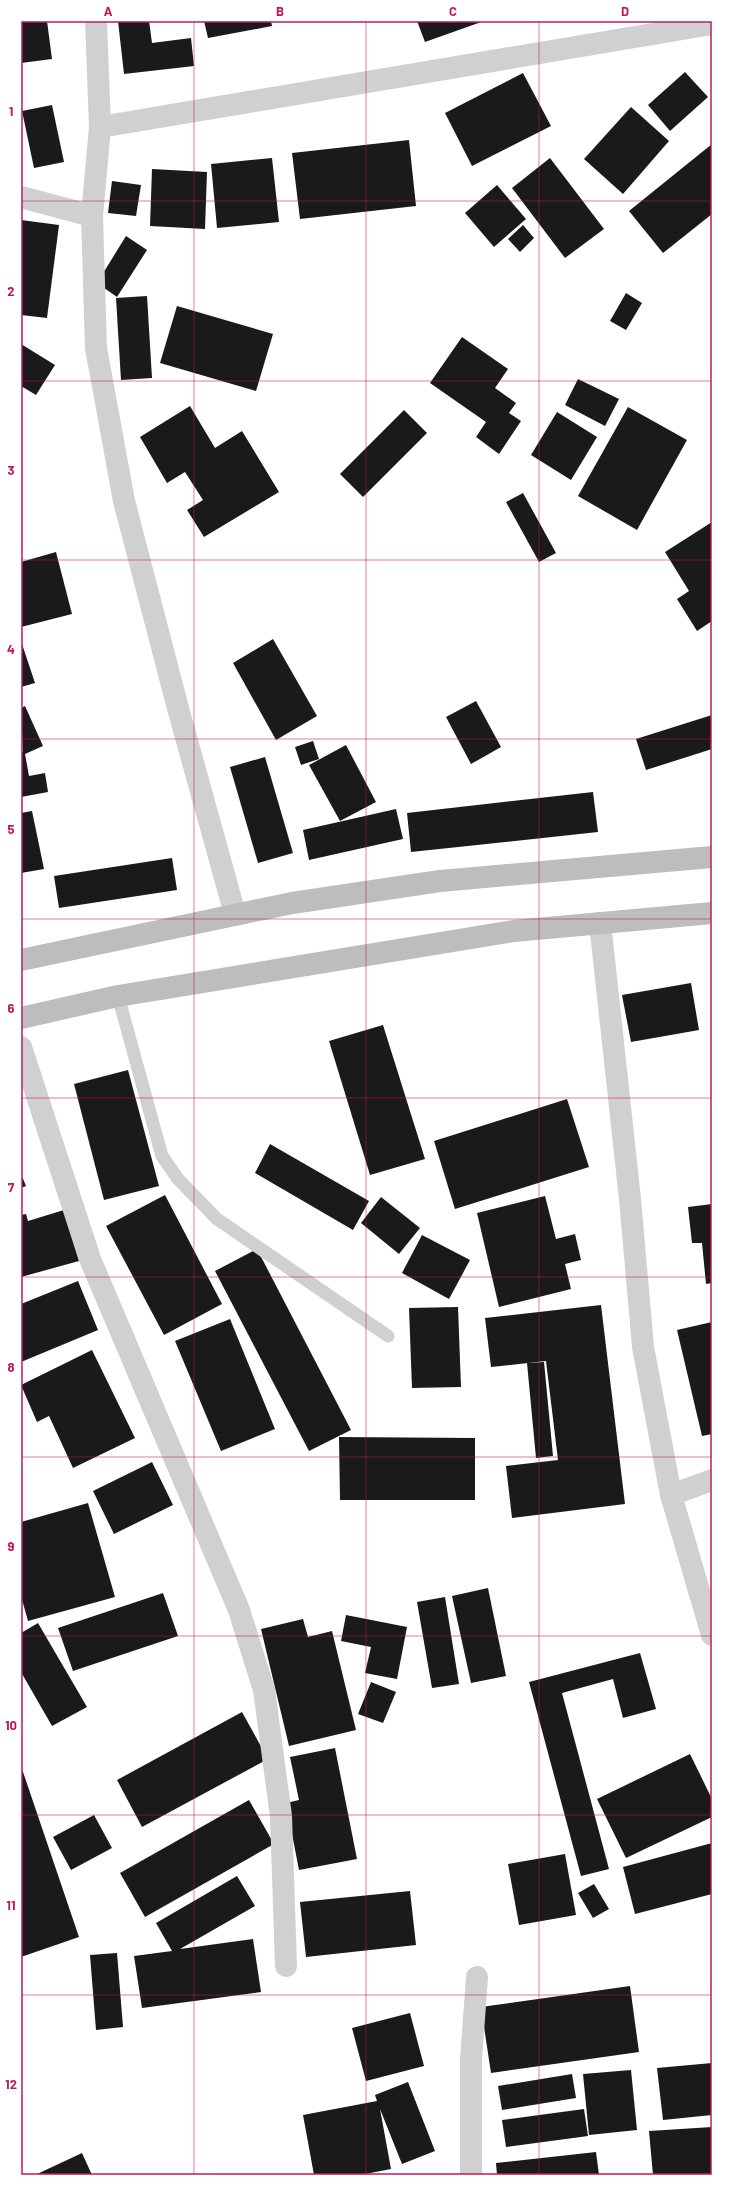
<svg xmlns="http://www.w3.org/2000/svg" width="733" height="2196" font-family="Barlow,sans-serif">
<rect width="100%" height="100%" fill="#fff"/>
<!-- building -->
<g fill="#1a1a1a">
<polygon points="21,21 47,21 52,59 21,63"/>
<polygon points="118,21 149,21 152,43 191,38 194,66 124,74"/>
<polygon points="204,21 271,21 272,26 208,38"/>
<polygon points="417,21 484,21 425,42"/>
<polygon points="685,72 708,97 670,131 648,105"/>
<polygon points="523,73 551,126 472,166 445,113"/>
<polygon points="52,105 64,162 34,168 22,111"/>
<polygon points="631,107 669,141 623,194 584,159"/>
<polygon points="409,140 416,206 300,219 292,153"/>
<polygon points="712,144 712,214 663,253 629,211"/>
<polygon points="272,158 279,222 217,228 211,164"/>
<polygon points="550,158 604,229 565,258 512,188"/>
<polygon points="152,169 207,172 205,229 150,226"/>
<polygon points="112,181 141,185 136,216 108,213"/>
<polygon points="497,185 526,219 494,247 465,213"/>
<polygon points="21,220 59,225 47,318 21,315"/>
<polygon points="523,225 534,238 520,252 508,239"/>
<polygon points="126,236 147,250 117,297 97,283"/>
<polygon points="626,293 642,303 626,330 610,321"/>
<polygon points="147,296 152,378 121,380 116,298"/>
<polygon points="177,306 273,334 256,391 160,363"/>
<polygon points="462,337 508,369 495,388 516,403 509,413 521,421 499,454 476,437 486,422 430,383"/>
<polygon points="21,344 55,365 36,395 21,386"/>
<polygon points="578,379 619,399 605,426 565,405"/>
<polygon points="190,406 215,448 242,431 279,492 204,537 187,510 203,500 185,472 167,483 140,437"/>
<polygon points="628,407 687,440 637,530 578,496"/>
<polygon points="404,410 427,433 363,497 340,474"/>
<polygon points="557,412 597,437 571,480 531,455"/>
<polygon points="523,493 556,553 539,562 506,502"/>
<polygon points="712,522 712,621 697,631 677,599 689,591 665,552"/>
<polygon points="56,552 72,614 21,627 21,562"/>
<polygon points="273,639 317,716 276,740 233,663"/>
<polygon points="21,641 35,683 21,687"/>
<polygon points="476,701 501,747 471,764 446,717"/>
<polygon points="25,706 43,746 25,754 29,776 45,773 48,792 21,797 21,752 23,752 21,708"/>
<polygon points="712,715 712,749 646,770 636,739"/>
<polygon points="313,741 319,759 301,765 295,747"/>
<polygon points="346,745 376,802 340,821 309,765"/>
<polygon points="265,757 293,853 258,863 230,767"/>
<polygon points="593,792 598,832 411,852 407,813"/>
<polygon points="396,809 403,839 309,860 303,830"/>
<polygon points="32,811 44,869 21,873 21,813"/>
<polygon points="172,858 177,890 59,908 54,876"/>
<polygon points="691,983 699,1030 631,1042 622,995"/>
<polygon points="383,1025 425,1159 370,1175 329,1041"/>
<polygon points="128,1070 159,1186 104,1200 74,1084"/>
<polygon points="567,1099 589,1167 455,1209 434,1141"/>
<polygon points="270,1144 369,1201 353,1230 255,1173"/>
<polygon points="21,1174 26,1186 21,1188"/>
<polygon points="165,1195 222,1304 164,1335 106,1226"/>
<polygon points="545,1196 556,1239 575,1234 581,1260 565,1264 571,1289 499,1307 477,1213"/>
<polygon points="381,1197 420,1228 399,1254 361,1223"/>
<polygon points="712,1204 712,1283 706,1284 702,1243 692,1243 688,1207"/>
<polygon points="64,1210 79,1261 21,1277 21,1215 26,1214 28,1221"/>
<polygon points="422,1235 470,1260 449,1299 402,1273"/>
<polygon points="257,1249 351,1430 309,1451 215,1271"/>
<polygon points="78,1281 98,1330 21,1362 21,1304"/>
<polygon points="601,1305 625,1504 512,1518 506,1466 558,1460 546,1361 491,1367 485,1318"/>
<polygon points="458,1307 461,1387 412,1388 409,1308"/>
<polygon points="230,1319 275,1429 221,1451 175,1341"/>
<polygon points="712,1322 712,1434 702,1436 677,1330"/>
<polygon points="92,1350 135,1438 73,1468 49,1416 37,1422 21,1385"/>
<polygon points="544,1362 553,1456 536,1458 527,1363"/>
<polygon points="339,1437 475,1438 475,1500 340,1500"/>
<polygon points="152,1462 173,1505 114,1534 93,1491"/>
<polygon points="88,1503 115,1597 28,1621 21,1596 21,1522"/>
<polygon points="488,1588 506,1676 471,1683 452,1596"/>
<polygon points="163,1593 178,1636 73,1671 58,1628"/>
<polygon points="445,1597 459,1684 432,1688 417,1602"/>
<polygon points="346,1615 407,1627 397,1679 365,1673 371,1647 341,1641"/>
<polygon points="303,1619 308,1637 332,1631 356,1730 289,1746 261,1629"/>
<polygon points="38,1623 87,1707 52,1726 21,1672 21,1633"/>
<polygon points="640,1653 656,1709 623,1718 613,1679 562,1693 609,1869 581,1876 529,1682"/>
<polygon points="371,1682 396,1692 383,1723 358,1714"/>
<polygon points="242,1712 268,1759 142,1827 117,1780"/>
<polygon points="335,1748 357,1859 299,1870 286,1803 299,1800 290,1757"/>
<polygon points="690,1754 712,1799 712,1817 626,1858 597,1799"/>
<polygon points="21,1766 79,1937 21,1957"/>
<polygon points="249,1800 274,1844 145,1917 120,1873"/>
<polygon points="94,1815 112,1848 71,1870 53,1837"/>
<polygon points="712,1843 712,1894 635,1914 623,1867"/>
<polygon points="565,1854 576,1915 519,1925 508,1864"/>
<polygon points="237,1876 255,1906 180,1949 253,1939 261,1992 142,2008 134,1956 172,1951 156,1923"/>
<polygon points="594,1884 609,1909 593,1918 578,1893"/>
<polygon points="410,1891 416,1945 306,1957 300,1902"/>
<polygon points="117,1953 123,2027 96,2030 90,1955"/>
<polygon points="630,1986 639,2052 491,2073 481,2007"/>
<polygon points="410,2013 424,2066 366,2081 352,2028"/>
<polygon points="712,2063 712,2115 663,2120 657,2068"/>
<polygon points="631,2070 637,2130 589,2135 583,2074"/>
<polygon points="572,2074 576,2098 502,2110 498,2086"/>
<polygon points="408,2082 435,2151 402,2164 380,2109 391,2169 360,2175 314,2175 303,2115 377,2101 375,2095"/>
<polygon points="584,2109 588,2136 506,2147 502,2120"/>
<polygon points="712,2127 712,2174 653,2175 649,2131"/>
<polygon points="596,2152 599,2175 497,2175 496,2163"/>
<polygon points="82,2153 92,2175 35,2175"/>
</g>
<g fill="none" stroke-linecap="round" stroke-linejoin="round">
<!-- lane -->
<polyline stroke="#d0d0d0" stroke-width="13" points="118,996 162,1156 178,1179 217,1219 388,1336"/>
<!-- street -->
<g stroke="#d0d0d0" stroke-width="22">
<polyline points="96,21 100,127 92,216 96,348 124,501 179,712 235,914"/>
<polyline points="100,127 712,24"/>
<polyline points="21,197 92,216"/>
<polyline points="600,923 630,1199 643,1347 671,1495 712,1635"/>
<polyline points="21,1047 90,1259 239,1610 264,1690 281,1816 286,1966"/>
<polyline points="671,1495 712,1480"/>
<polyline points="471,2175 471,2060 477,1977"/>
</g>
<!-- secondary -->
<g stroke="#bdbdbd" stroke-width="22">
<polyline points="21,960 292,903 440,881 712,857"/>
<polyline points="21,1018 118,996 514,931 712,913"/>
</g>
</g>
<!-- grid -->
<path fill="none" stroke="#c2185b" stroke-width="1" stroke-opacity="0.55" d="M194,21V2175M366,21V2175M539,21V2175M21,201H712M21,381H712M21,560H712M21,739H712M21,919H712M21,1098H712M21,1277H712M21,1457H712M21,1636H712M21,1815H712M21,1995H712"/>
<!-- border -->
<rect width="733" height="2196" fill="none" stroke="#ffffff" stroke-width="44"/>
<rect x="22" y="22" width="689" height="2152" fill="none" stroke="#c2185b" stroke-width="1.5"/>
<g font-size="13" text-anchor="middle" font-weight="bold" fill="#c2185b">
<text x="108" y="16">A</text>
<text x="280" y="16">B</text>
<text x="453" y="16">C</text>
<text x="625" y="16">D</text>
<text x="11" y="116">1</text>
<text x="11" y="296">2</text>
<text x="11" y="475">3</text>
<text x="11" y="654">4</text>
<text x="11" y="834">5</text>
<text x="11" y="1013">6</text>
<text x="11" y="1192">7</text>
<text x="11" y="1372">8</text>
<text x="11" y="1551">9</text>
<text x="11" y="1730">10</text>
<text x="11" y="1910">11</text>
<text x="11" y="2089">12</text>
</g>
</svg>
